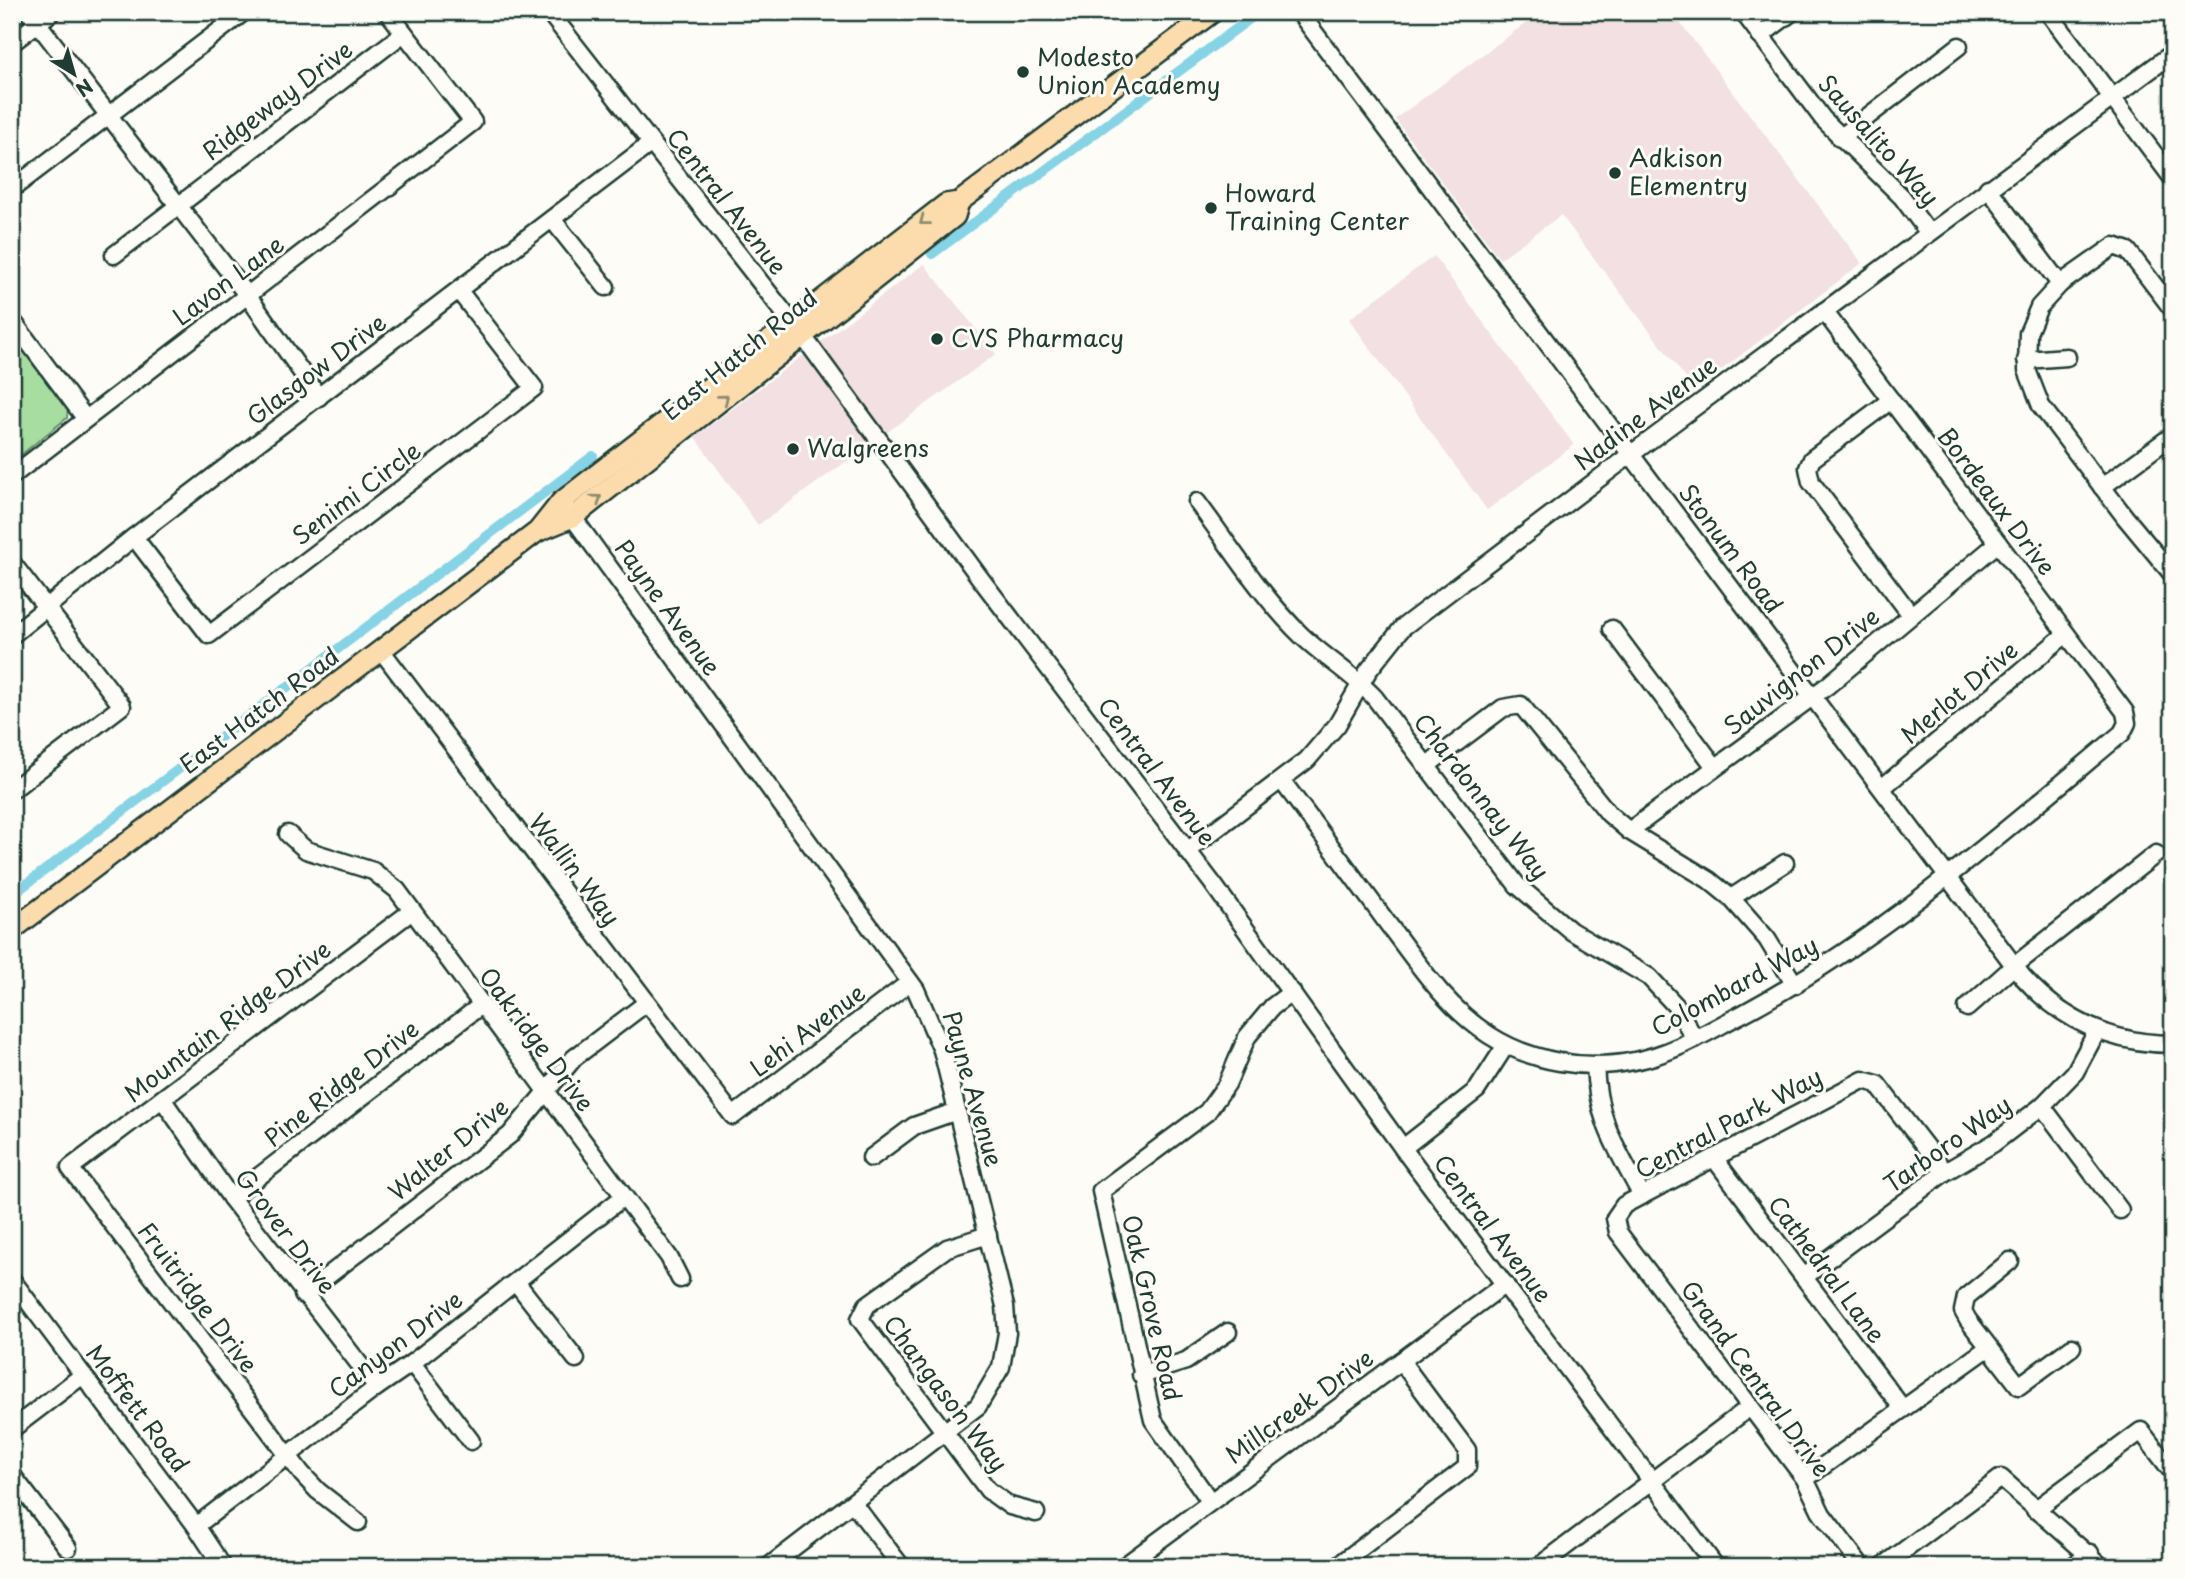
<svg xmlns="http://www.w3.org/2000/svg" width="2185" height="1579" font-family="'Playpen Sans',sans-serif">
<rect width="100%" height="100%" fill="#fdfcf7"/>
<filter id="ink" filterUnits="userSpaceOnUse"><feTurbulence type="fractalNoise" baseFrequency=".0143" numOctaves="2"/><feDisplacementMap in="SourceGraphic" scale="14" xChannelSelector="R" yChannelSelector="G"/><feConvolveMatrix kernelMatrix="1 2 1 2 8 2 1 2 1" color-interpolation-filters="sRGB"/></filter>
<g filter="url(#ink)">
<!-- built -->
<g fill="#f2e0e2">
<polygon points="1541,12 1672,12 1862,263 1695,390 1561,215 1500,259 1395,119"/>
<polygon points="1434,256 1574,445 1487,510 1349,319"/>
<polygon points="924,264 996,354 758,525 695,437"/>
</g>
<!-- green -->
<polygon fill="#a7dda0" stroke="#638d6a" stroke-width="2" points="12,333 68,407 67,418 12,462"/>
<g fill="none" stroke-linecap="round" stroke-linejoin="round">
<!-- canal -->
<g stroke="#86d3e6" stroke-width="10">
<polyline points="932,254 1259,12"/>
<polyline points="12,895 593,456"/>
</g>
<!-- minor casing -->
<g stroke="#1f3d34" stroke-width="21">
<g id="minor">
<polyline points="29,12 248,296 319,397"/>
<polyline points="549,12 811,347 980,578 1213,884 1407,1154 1716,1567"/>
<path d="M1299,12L2022,976C2062,1021 2113,1044 2173,1044"/>
<polyline points="1743,12 1823,119 1902,197 1928,232"/>
<polyline points="2048,12 2173,179"/>
<polyline points="1760,36 1792,12"/>
<polyline points="12,43 52,12"/>
<polyline points="1840,138 1959,46"/>
<polyline points="1988,188 2060,284"/>
<polyline points="12,189 244,12"/>
<polyline points="552,219 606,287"/>
<polyline points="114,255 404,33"/>
<polyline points="2173,310 2128,251 2114,246 2060,284 2039,307 2028,333 2027,370 2041,406 2125,517 2173,575"/>
<polyline points="12,320 85,418"/>
<polyline points="2026,360 2067,357"/>
<polyline points="1891,400 1812,459 1808,468 1811,482 1911,615"/>
<polyline points="12,476 473,122 388,12"/>
<polyline points="2102,487 2173,435"/>
<path d="M1197,502C1230,546 1261,596 1301,635C1325,658 1353,674 1375,698L1517,885L1571,931L1649,977L1676,1006L1695,1039"/>
<polyline points="566,508 916,990 942,1050 1005,1306 1007,1333 1001,1367 978,1406 768,1567"/>
<polyline points="134,537 209,635 534,388 459,291"/>
<polyline points="12,563 122,706 12,790"/>
<polyline points="1612,629 1715,767"/>
<polyline points="12,635 134,537 650,144"/>
<polyline points="381,650 733,1116 910,982"/>
<polyline points="1426,766 1503,708 1521,705 1609,814 1629,831 1709,880 1731,898 1767,939 1795,985"/>
<path d="M1282,781C1318,829 1353,876 1388,924C1418,964 1446,1007 1489,1035C1531,1062 1585,1071 1634,1061C1673,1054 1707,1032 1742,1014C1882,939 2001,834 2122,733L2127,723L2125,712L1824,311"/>
<polyline points="1883,787 2066,634"/>
<polyline points="1629,831 1827,686 1998,543"/>
<polyline points="288,834 306,850 373,871 397,890 669,1257 680,1279"/>
<polyline points="1187,851 1307,760 1337,725 1368,671 1403,627 1630,455 2173,53"/>
<polyline points="1731,898 1785,863"/>
<polyline points="1967,1008 2014,966 2156,854"/>
<path d="M1595,1065C1597,1121 1617,1149 1642,1196"/>
<polyline points="163,1100 231,1198 377,1387"/>
<polyline points="2042,1106 2120,1210"/>
<polyline points="1403,1148 1477,1090 1506,1045"/>
<polyline points="871,1158 914,1126 957,1111"/>
<polyline points="1714,1158 1903,1409"/>
<polyline points="231,1198 480,1006"/>
<polyline points="988,1235 947,1248 867,1305 860,1319 988,1490 1010,1506 1036,1513"/>
<polyline points="2010,1261 1966,1297 1963,1311 1968,1320 2019,1386 2072,1347"/>
<polyline points="1804,1277 1945,1172 1994,1143 2042,1106 2075,1072 2097,1031"/>
<polyline points="12,1280 196,1526 223,1567"/>
<polyline points="516,1282 576,1359"/>
<polyline points="303,1295 510,1135 574,1058 645,1004"/>
<polyline points="412,1363 471,1441"/>
<polyline points="1141,1375 1186,1361 1228,1332"/>
<polyline points="12,1429 83,1375"/>
<polyline points="12,1475 68,1548"/>
<polyline points="1805,1479 1988,1348"/>
<polyline points="1210,1501 1153,1420 1101,1191 1207,1112 1227,1084 1247,1037 1272,1007 1292,992"/>
<polyline points="853,1503 901,1566"/>
<polyline points="2035,1510 2141,1431 2173,1473"/>
<polyline points="358,1522 318,1491 302,1474 70,1168 412,911"/>
<polyline points="196,1526 377,1387 412,1363 622,1198"/>
<polyline points="1123,1567 1505,1284"/>
<polyline points="1336,1567 1467,1467 1467,1450 1401,1361"/>
<polyline points="1538,1567 1750,1407"/>
<polyline points="1862,1567 1822,1514 1805,1479 1618,1232 1615,1218 1624,1205 1863,1080 1877,1084 1945,1172"/>
<polyline points="1882,1567 2001,1478 2102,1567"/>
<polyline points="2072,1567 2090,1553"/>
</g>
</g>
<!-- major casing -->
<g stroke="#1f3d34" stroke-width="24">
<g id="major">
<polyline points="539,531 573,517 955,216 959,202"/>
<polyline points="12,930 538,531 561,502 946,204 959,202 1213,12"/>
</g>
</g>
<!-- minor -->
<use href="#minor" stroke="#fdfcf7" stroke-width="16"/>
<!-- major -->
<use href="#major" stroke="#fcdcac" stroke-width="19"/>
</g>
<!-- one-way arrows -->
<defs><path id="oneway-chevron" d="M-2-3.5L2.5 0L-2 3.5" fill="none" stroke-width="1.6" stroke-linecap="round" stroke-linejoin="round" transform="scale(1.75)"/></defs>
<g stroke="#8e8c70">
<use href="#oneway-chevron" transform="translate(924 221) rotate(142)"/>
<use href="#oneway-chevron" transform="translate(724 399) rotate(-39)"/>
<use href="#oneway-chevron" transform="translate(597 499) rotate(-37)"/>
</g>
</g>
<!-- markers -->
<g fill="#1f3d34" stroke="#fdfcf7" stroke-width="2.5">
<circle cx="1023" cy="72" r="7"/>
<circle cx="1615" cy="173" r="7"/>
<circle cx="1211" cy="208" r="7"/>
<circle cx="937" cy="339" r="7"/>
<circle cx="793" cy="449" r="7"/>
</g>
<g text-anchor="middle" stroke-width="6" stroke-linejoin="round" paint-order="stroke">
<!-- poi labels -->
<g font-size="24" fill="#1f3d34" stroke="#fdfcf7" text-anchor="start">
<text x="1037" y="66">Modesto<tspan x="1037" dy="28">Union Academy</tspan></text>
<text x="1629" y="167">Adkison<tspan x="1629" dy="28">Elementry</tspan></text>
<text x="1225" y="202">Howard<tspan x="1225" dy="28">Training Center</tspan></text>
<text x="951" y="347">CVS Pharmacy</text>
<text x="807" y="457">Walgreens</text>
</g>
<!-- street labels -->
<g font-size="24" fill="#1f3d34" stroke="#fdfcf7">
<text transform="translate(278 101) rotate(-37)" y="8">Ridgeway Drive</text>
<text transform="translate(1878 141) rotate(48)" y="8">Sausalito Way</text>
<text transform="translate(726 202) rotate(52)" y="8">Central Avenue</text>
<text transform="translate(229 281) rotate(-37)" y="8">Lavon Lane</text>
<text transform="translate(740 355) rotate(-39)" y="8">East Hatch Road</text>
<text transform="translate(317 370) rotate(-37)" y="8">Glasgow Drive</text>
<text transform="translate(1646 414) rotate(-37)" y="8">Nadine Avenue</text>
<text transform="translate(357 494) rotate(-37)" y="8">Senimi Circle</text>
<text transform="translate(1996 502) rotate(53)" y="8">Bordeaux Drive</text>
<text transform="translate(1730 549) rotate(53)" y="8">Stonum Road</text>
<text transform="translate(667 608) rotate(54)" y="8">Payne Avenue</text>
<text transform="translate(1802 672) rotate(-38)" y="8">Sauvignon Drive</text>
<text transform="translate(1960 693) rotate(-40)" y="8">Merlot Drive</text>
<text transform="translate(260 711) rotate(-37)" y="8">East Hatch Road</text>
<text transform="translate(1156 772) rotate(53)" y="8">Central Avenue</text>
<text transform="translate(1481 797) rotate(52)" y="8">Chardonnay Way</text>
<text transform="translate(574 870) rotate(53)" y="8">Wallin Way</text>
<text transform="translate(1735 987) rotate(-28)" y="8">Colombard Way</text>
<text transform="translate(228 1022) rotate(-37)" y="8">Mountain Ridge Drive</text>
<text transform="translate(808 1031) rotate(-37)" y="8">Lehi Avenue</text>
<text transform="translate(536 1040) rotate(53)" y="8">Oakridge Drive</text>
<text transform="translate(342 1084) rotate(-38)" y="8">Pine Ridge Drive</text>
<text transform="translate(972 1089) rotate(74)" y="8">Payne Avenue</text>
<text transform="translate(1729 1124) rotate(-28)" y="8">Central Park Way</text>
<text transform="translate(1948 1145) rotate(-35)" y="8">Tarboro Way</text>
<text transform="translate(449 1150) rotate(-39)" y="8">Walter Drive</text>
<text transform="translate(1492 1229) rotate(53)" y="8">Central Avenue</text>
<text transform="translate(285 1232) rotate(53)" y="8">Grover Drive</text>
<text transform="translate(1826 1270) rotate(53)" y="8">Cathedral Lane</text>
<text transform="translate(197 1298) rotate(53)" y="8">Fruitridge Drive</text>
<text transform="translate(1151 1308) rotate(77)" y="8">Oak Grove Road</text>
<text transform="translate(396 1345) rotate(-37)" y="8">Canyon Drive</text>
<text transform="translate(1755 1379) rotate(54)" y="8">Grand Central Drive</text>
<text transform="translate(945 1394) rotate(53)" y="8">Changason Way</text>
<text transform="translate(1300 1407) rotate(-36)" y="8">Millcreek Drive</text>
<text transform="translate(137 1409) rotate(53)" y="8">Moffett Road</text>
</g>
</g>
<!-- margin -->
<rect width="2185" height="1579" fill="none" stroke="#fdfcf7" stroke-width="42"/>
<rect x="21" y="21" width="2143" height="1537" fill="none" stroke="#1f3d34" stroke-width="2.5" filter="url(#ink)"/>
<!-- north arrow -->
<g transform="translate(74 74) rotate(143)" stroke="#fdfcf7" stroke-width="5" paint-order="stroke">
<path d="M0-5L12 26L0 18L-12 26Z" fill="#1f3d34"/>
<text y="-10" font-size="19" font-weight="bold" text-anchor="middle" fill="#1f3d34">N</text>
</g>
</svg>
